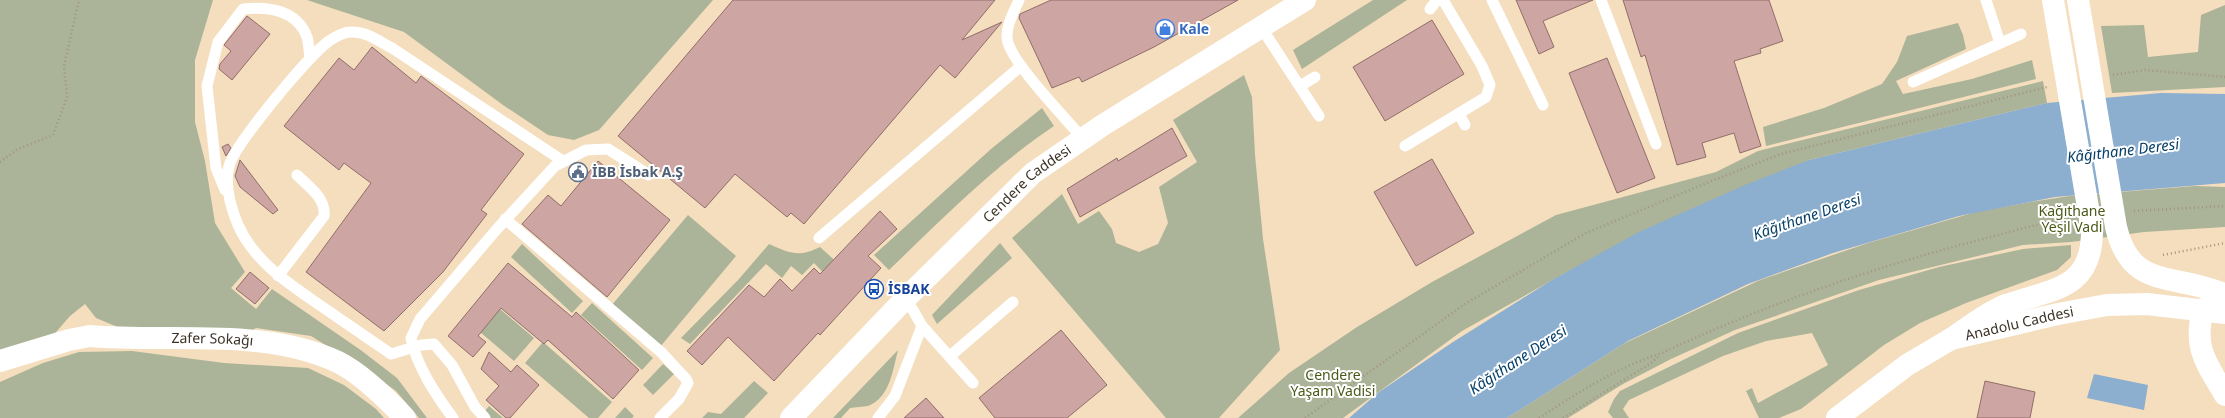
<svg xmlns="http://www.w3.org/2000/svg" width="2225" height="418" font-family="'Noto Sans',sans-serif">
<rect width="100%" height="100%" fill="#f4debe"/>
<!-- green -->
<g fill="#abb498">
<polygon points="0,0 213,0 195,60 195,122 205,161 215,223 245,272 231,288 256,309 272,289 362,351 397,378 427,418 419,418 396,391 374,375 311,336 256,328 249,332 120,328 96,318 85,304 70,316 50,339 0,353"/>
<polygon points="307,0 713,0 599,130 574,140 548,135 503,105 404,32"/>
<polygon points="1373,0 1407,0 1302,69 1293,50"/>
<polygon points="2225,5 2225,87 2112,93 2101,26 2144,25 2148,57 2198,52 2201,15"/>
<polygon points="1958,23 1963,35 1966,49 1896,81 1903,94 1972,79 2032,60 2036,79 1766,146 1763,127 1824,108 1882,84 1897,62 1907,36"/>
<polygon points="1244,75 1252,97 1255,155 1263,239 1280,350 1219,418 1166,418 1012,238 1062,194 1078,224 1099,211 1112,229 1116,243 1139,252 1158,244 1168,223 1159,187 1197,162 1173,120"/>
<polygon points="2043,81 2047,103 1809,160 1565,273 1462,331 1343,418 1238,418 1289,373 1357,327 1432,282 1556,215 1716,172 1758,151"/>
<path d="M1042,108L1054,126C993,167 942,219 889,270L874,255L991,149Z"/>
<polygon points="2195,186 2225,187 2225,227 2144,232 2071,242 2023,245 1879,280 1735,330 1671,359 1623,384 1568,418 1507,418 1625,343 1760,280 1868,243 1976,212 2031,202 2070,196"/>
<polygon points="688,215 736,256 660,347 611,306"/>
<polygon points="1000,243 1012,258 937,324 932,315"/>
<polygon points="522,244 583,301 572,313 511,257"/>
<path d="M769,244C790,253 798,258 820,247L863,286L835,285L814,263L802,275L791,266L782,278L766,264L690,344L681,338L739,279Z"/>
<polygon points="2071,245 2071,257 2057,270 1966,303 1920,323 1884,345 1801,409 1779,418 1759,418 1746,391 1752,388 1758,403 1828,365 1812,333 1766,341 1723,356 1629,400 1623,409 1629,418 1613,418 1608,412 1614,399 1620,391 1738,333 1859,290 1939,267 2023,249"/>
<polygon points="592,303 653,358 642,370 581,315"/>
<polygon points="500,309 534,338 514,361 480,332"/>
<polygon points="543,342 612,402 598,418 589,418 525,363"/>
<path d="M898,350C893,369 890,398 868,406C863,407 855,407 850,408L841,418H833Z"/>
<polygon points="132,351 224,363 308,368 344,385 376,409 384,418 0,418 0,382 43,363 79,352"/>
<polygon points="663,364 674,374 653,395 643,385"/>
<polygon points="754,381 768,393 744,418 702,418 708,412 721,414"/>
<polygon points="489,406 503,418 491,418 485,411"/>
<polygon points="625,407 634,416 632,418 615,418"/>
</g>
<!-- water -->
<g fill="#8caecf">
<polygon points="2161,93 2225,94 2225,183 2055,197 1959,216 1833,253 1748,284 1628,341 1507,418 1349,418 1379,392 1453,342 1552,280 1639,232 1745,185 1809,160 2047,103"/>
<polygon points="2094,374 2148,385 2144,410 2087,398"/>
</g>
<!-- building -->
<g fill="#cda5a2" stroke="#926d6a">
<polygon points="733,0 995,0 962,40 1002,22 955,78 940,65 804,224 791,213 787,217 735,174 705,208 618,136"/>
<polygon points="1051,0 1238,0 1154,47 1082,82 1079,77 1052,88 1019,18 1020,14"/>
<polygon points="1516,0 1593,0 1543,21 1554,47 1539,54"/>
<polygon points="1623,0 1769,0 1783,41 1760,49 1761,53 1734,61 1761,146 1740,153 1734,133 1702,143 1706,157 1677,165 1645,55 1641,57"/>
<polygon points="247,16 270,34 232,80 219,69 220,64 231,51 224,45"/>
<polygon points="1432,20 1464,74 1385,121 1353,67"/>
<polygon points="372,47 416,83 421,76 524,154 481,210 487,214 443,272 384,331 306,272 371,183 344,163 339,170 284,126 339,58 354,70"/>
<polygon points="1607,58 1655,178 1617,193 1569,73"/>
<polygon points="1172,128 1187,156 1080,217 1067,189 1117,158 1118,161"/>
<polygon points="228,144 231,148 226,156 222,147"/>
<polygon points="1432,159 1474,233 1416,266 1374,192"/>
<polygon points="240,160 278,210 273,214 240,187 235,176"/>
<polygon points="598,161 670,220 607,297 522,224 548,195 561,206"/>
<polygon points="880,211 897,229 868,256 881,268 820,335 818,333 774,381 728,337 702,365 687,351 749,285 764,297 780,279 792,291 814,268 820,274"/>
<polygon points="508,263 572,317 576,312 639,370 613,399 548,340 544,344 501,308 478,336 486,342 473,357 448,336"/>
<polygon points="250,272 269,288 255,304 236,289"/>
<polygon points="1061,330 1107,385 1067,418 995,418 979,398"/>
<polygon points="489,352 511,372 517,365 539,385 510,418 506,418 486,400 499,386 481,369"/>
<polygon points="1985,381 2035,392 2030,418 1977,418"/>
<polygon points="926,398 944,418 904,418"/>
</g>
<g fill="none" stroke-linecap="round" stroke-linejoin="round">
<!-- path -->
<g stroke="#a3937c" stroke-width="2.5" stroke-dasharray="1 3" stroke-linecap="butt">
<polyline points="2113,75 2145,70 2225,77"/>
<polyline points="0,162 18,149 53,135 67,97 64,66 79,0"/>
<polyline points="2134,211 2225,206"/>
<polyline points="2163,255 2225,243"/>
<polyline points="1305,418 1465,304 1586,233 1714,180 1781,154 2047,87"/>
<path d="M1539,418C1577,393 1618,367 1662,353C1758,308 1858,273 1960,245C1996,236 2033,224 2069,219"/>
<polyline points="1563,418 1651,363 1660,355"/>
</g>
<!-- service -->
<g stroke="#fff" stroke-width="11">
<path d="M1019,0C1014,12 1006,25 1007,38C1009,61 1066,118 1083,139"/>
<polyline points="1492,0 1543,105"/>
<polyline points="1601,0 1656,144"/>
<polyline points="1986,0 2000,43"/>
<polyline points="1430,9 1437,0"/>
<polyline points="1261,27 1319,116"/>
<polyline points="1913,82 2021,34"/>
<polyline points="1300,86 1315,77"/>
<polyline points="1459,114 1465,125"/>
<polyline points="1405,146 1486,97 1490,85 1482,66 1443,0"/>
<path d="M225,190L216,168L207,86L218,42L243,9C268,6 297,10 307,37C309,44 309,52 310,59"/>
<polyline points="505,219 661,352 686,379 688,383 679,399 660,418"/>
<polyline points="819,238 1021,66"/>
<path d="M278,276L324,216C326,198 309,187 297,175"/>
<polyline points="922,326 973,383"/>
<polyline points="950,356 1013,302"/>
<path d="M453,418C436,395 417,367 411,338L420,319L497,229L555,166L586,150L608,149L649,175"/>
<path d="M485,418L475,407L452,365L434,344L421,345L391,354C369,339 346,323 324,308C291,285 255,263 238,225C231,208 224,185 229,166C235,144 309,55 329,41C335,37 343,32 351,32C366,31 380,42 392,48L563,161"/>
<polyline points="878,418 895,396 922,326 913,310 904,300"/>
</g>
<!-- minor -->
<g stroke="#fff" stroke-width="22">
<path d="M2203,309C2193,349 2206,362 2225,395"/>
<path id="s1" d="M0,361L69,340L90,336C170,343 264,327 338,362C360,373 388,400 405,418"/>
</g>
<!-- primary -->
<g stroke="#fff" stroke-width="22">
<path d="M2078,0L2116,227C2128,278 2156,276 2199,286C2207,288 2216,291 2225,294"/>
<path d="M1951,339C1969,327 1986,313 2006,305C2052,289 2092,290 2092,231L2053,0"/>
<path id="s2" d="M791,418L904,300L1033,173L1103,125L1305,0"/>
<path id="s3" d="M1837,418L1907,365L1951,339L2058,314L2107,305L2147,304L2225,313"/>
</g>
</g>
<!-- icons -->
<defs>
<g id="shop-ring" transform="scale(1)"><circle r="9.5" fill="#fff" stroke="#3f7fe0" stroke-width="1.5"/><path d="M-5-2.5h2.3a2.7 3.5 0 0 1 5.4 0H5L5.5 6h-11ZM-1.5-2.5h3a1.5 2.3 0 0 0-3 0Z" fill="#3f7fe0"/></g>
<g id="civic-ring" transform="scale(1)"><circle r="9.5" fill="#fff" stroke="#5c6f8a" stroke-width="1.5"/><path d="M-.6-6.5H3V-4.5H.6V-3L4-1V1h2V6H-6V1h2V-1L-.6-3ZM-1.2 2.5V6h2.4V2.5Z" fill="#5c6f8a"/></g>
<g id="bus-ring" transform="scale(1)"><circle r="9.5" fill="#fff" stroke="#1a4fb4" stroke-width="1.5"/><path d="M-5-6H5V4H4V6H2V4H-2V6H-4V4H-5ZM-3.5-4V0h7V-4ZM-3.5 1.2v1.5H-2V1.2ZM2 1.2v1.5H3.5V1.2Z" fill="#1a4fb4"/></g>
</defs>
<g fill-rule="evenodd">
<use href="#shop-ring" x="1165" y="29"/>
<use href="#civic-ring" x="578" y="172"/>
<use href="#bus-ring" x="874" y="289"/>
</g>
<g text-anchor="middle" stroke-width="4" stroke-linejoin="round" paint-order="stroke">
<!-- shop labels -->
<g font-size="14" font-weight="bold" fill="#366cbe" stroke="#fff" text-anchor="start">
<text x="1179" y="34">Kale</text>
</g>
<!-- service labels -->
<g font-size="14" font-weight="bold" fill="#4e5e75" stroke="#fff" text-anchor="start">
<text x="592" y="177">İBB İsbak A.Ş</text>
</g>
<!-- street labels -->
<g font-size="14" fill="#3c3327" stroke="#fff">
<text dy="5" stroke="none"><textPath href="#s2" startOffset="333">Cendere Caddesi</textPath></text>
<text dy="5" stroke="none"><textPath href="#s3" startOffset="209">Anadolu Caddesi</textPath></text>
<text dy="5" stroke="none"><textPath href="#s1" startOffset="216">Zafer Sokağı</textPath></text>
</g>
<!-- park labels -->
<g font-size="14" fill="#4b5918" stroke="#fff">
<text x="2072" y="216">Kağıthane<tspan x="2072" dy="16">Yeşil Vadi</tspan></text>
<text x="1333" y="380">Cendere<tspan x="1333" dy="16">Yaşam Vadisi</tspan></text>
</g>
<!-- transit labels -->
<g font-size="14" font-weight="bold" fill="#164399" stroke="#fff" text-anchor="start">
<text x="888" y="294">İSBAK</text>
</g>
<!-- water labels -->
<g font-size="15" font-style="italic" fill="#07406a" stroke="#fff">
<text transform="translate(2123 151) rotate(-7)" y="5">Kâğıthane Deresi</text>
<text transform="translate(1807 217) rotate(-19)" y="5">Kâğıthane Deresi</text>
<text transform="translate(1518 360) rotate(-33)" y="5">Kâğıthane Deresi</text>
</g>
</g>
</svg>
